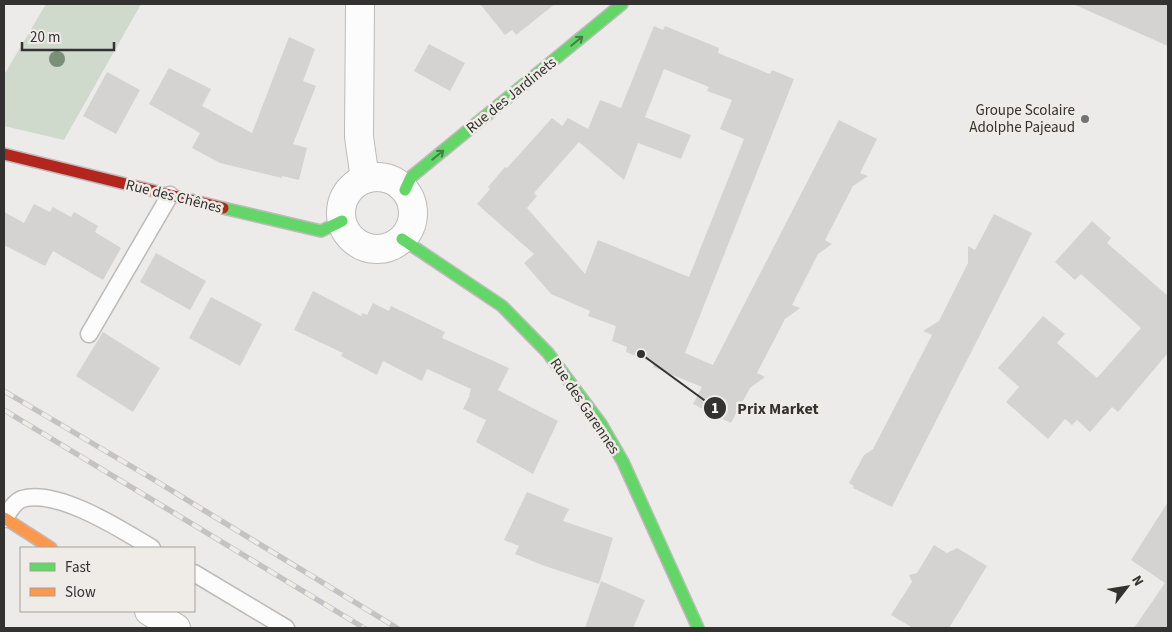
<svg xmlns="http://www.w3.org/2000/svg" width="1172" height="632" font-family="'Source Sans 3',sans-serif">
<rect width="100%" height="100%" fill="#edebe9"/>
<!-- green -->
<polygon fill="#cfd9cc" points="46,4 141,4 64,140 4,126 4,75"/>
<!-- building -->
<g fill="#d5d3d1" fill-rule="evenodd">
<polygon points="480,4 555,4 516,35 512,30 505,35"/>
<polygon points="1073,4 1168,4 1168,46"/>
<path d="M654,26L663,30L665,26L719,48L718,53L770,74L772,70L794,79L685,353L713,365L839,120L877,139L860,173L868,176L853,186L825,240L832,244L818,254L792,305L800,308L785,319L757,373L765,377L750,388L731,423L693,404L702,387L653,367L655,363L626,352L627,347L612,341L616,326L588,316L590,311L551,294L524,263L534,254L477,204L490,189L488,187L505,167L507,168L552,118L562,126L568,118L588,129L600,100L621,108ZM664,69L709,87L707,91L732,100L720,129L744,139L689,277L598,240L585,274L527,208L537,196L534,193L579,142L624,180L638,143L681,159L691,135L645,117Z"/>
<polygon points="289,37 315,49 303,81 316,86 293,144 307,148 299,180 282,176 282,178 220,163 192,148 200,133 149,104 169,68 211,89 202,106 252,133"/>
<polygon points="429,44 465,63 450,91 414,71"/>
<polygon points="107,72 140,90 116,134 83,116"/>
<polygon points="34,204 50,212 53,207 71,217 74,212 98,226 95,232 121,248 103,280 53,251 45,266 4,245 4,212 24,223"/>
<polygon points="994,214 1032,233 892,507 853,488 854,486 849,483 864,455 873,449 932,335 923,331 939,321 968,263 968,246 975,250"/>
<polygon points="1092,221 1111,238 1107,243 1168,296 1168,353 1118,412 1112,407 1090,432 1077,420 1072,425 1065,419 1048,439 1006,402 1019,387 998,368 1043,316 1065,334 1057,343 1097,378 1141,328 1081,274 1075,280 1055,262"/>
<polygon points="156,253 206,281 190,310 140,282"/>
<polygon points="313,291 361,316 362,313 367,315 373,303 389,311 391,306 445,332 442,338 509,368 498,390 558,421 533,474 476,442 486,420 463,409 470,395 469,395 471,389 427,369 422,381 383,361 377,375 341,356 343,353 294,330"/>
<polygon points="211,297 262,324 240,366 189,338"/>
<polygon points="103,332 160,368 133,412 76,376"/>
<polygon points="527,492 569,509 563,521 613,538 599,584 542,565 515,554 519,546 504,540"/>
<polygon points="1168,502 1168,628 1134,628 1165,583 1131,560"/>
<polygon points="934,545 947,553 957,548 987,566 949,628 913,628 891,615 912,582 909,575 917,573"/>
<polygon points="601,581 645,600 633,628 585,628"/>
</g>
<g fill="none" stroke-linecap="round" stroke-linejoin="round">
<!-- lane casing -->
<g stroke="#bdbbb9" stroke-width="19">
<g id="lane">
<polyline points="89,334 170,195"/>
<path d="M4,519C9,512 14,502 22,499C57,488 122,530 152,548"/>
<polyline points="194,573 286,628"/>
</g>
</g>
<!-- street casing -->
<g stroke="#bdbbb9" stroke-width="30">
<g id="street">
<polyline points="360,4 359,137 365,179"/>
<circle cx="377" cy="213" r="36"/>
<polyline points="149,611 176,628"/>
</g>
</g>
<!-- fast casing -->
<g stroke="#bdbbb9" stroke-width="14">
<g id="fast">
<polyline points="405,190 411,177 622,4"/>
<polyline points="223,208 321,231 342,221"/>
<polyline points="402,239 502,306 548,353 601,424 623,462 698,628"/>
</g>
</g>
<!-- slow casing -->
<g stroke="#bdbbb9" stroke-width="14">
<polyline id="slow" points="4,518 51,548"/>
</g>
<!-- jam casing -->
<g stroke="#bdbbb9" stroke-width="14">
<polyline id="jam" points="4,154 223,208"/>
</g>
<!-- lane -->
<use href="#lane" stroke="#fcfcfc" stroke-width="16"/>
<!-- street -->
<use href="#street" stroke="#fcfcfc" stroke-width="28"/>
<!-- fast -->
<use href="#fast" stroke="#63d668" stroke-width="11"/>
<!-- slow -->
<use href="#slow" stroke="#ff974d" stroke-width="11"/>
<!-- jam -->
<use href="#jam" stroke="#b3261e" stroke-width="11"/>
<!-- rail casing -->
<g stroke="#c3c3c3" stroke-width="5.5">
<g id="rail">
<polyline points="4,391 151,478 397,628"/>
<polyline points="4,410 364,628"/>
</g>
</g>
<!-- rail -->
<use href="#rail" stroke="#efebe7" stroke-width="4" stroke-dasharray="11" stroke-linecap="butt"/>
</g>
<!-- trees -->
<circle fill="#7b8f78" cx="57" cy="59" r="8"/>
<!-- one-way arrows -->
<defs><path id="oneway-shaft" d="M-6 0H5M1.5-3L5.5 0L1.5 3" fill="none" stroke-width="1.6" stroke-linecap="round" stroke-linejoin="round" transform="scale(1.25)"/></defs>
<g stroke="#497c49">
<use href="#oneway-shaft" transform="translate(577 41) rotate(-39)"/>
<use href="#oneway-shaft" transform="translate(438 155) rotate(-39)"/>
</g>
<!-- markers -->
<circle fill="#747371" stroke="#efebe7" stroke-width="2" cx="1085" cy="119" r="5"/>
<g text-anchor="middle" stroke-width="5" stroke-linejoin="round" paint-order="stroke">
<!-- street labels -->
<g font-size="15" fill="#333230" stroke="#efebe7">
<text transform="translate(511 95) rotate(-39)" y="5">Rue des Jardinets</text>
<text transform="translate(174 196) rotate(14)" y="5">Rue des Chênes</text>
<text transform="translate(585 406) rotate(56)" y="5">Rue des Garennes</text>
</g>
<!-- poi labels -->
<g font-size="15" fill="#333230" stroke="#efebe7" text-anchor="end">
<text x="1075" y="115">Groupe Scolaire<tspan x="1075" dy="17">Adolphe Pajeaud</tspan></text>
</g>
</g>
<!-- callouts -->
<path fill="none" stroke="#333230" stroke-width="2" d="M641 354L715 408"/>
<g fill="#333230" stroke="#efebe7" stroke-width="2">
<circle cx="641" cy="354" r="5"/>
<circle cx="715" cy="408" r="12"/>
</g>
<g font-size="15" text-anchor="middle" font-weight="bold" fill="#fff">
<text x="715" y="413">1</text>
</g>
<g font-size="16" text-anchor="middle" font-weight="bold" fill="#333230" stroke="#efebe7" stroke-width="5" stroke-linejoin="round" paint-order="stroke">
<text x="778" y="414">Prix Market</text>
</g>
<!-- border -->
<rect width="1172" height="632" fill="none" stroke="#333230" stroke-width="10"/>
<!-- legend -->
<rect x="20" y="547" width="175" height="65" fill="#efebe7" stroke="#a4a19e"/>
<rect x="30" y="563" width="25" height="8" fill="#63d668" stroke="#a4a19e"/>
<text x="65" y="572" font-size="15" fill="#333230">Fast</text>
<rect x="30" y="588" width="25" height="8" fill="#ff974d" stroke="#a4a19e"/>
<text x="65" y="597" font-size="15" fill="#333230">Slow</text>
<!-- north arrow -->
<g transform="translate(1127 587) rotate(59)" stroke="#efebe7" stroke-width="4" paint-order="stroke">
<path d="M0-4L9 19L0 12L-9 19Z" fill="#333230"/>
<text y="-8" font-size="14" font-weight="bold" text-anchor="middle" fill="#333230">N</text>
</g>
<!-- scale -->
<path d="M22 42v8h92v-8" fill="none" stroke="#333230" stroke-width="2.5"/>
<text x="30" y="42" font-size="15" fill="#333230" stroke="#efebe7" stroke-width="4" paint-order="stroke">20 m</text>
</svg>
